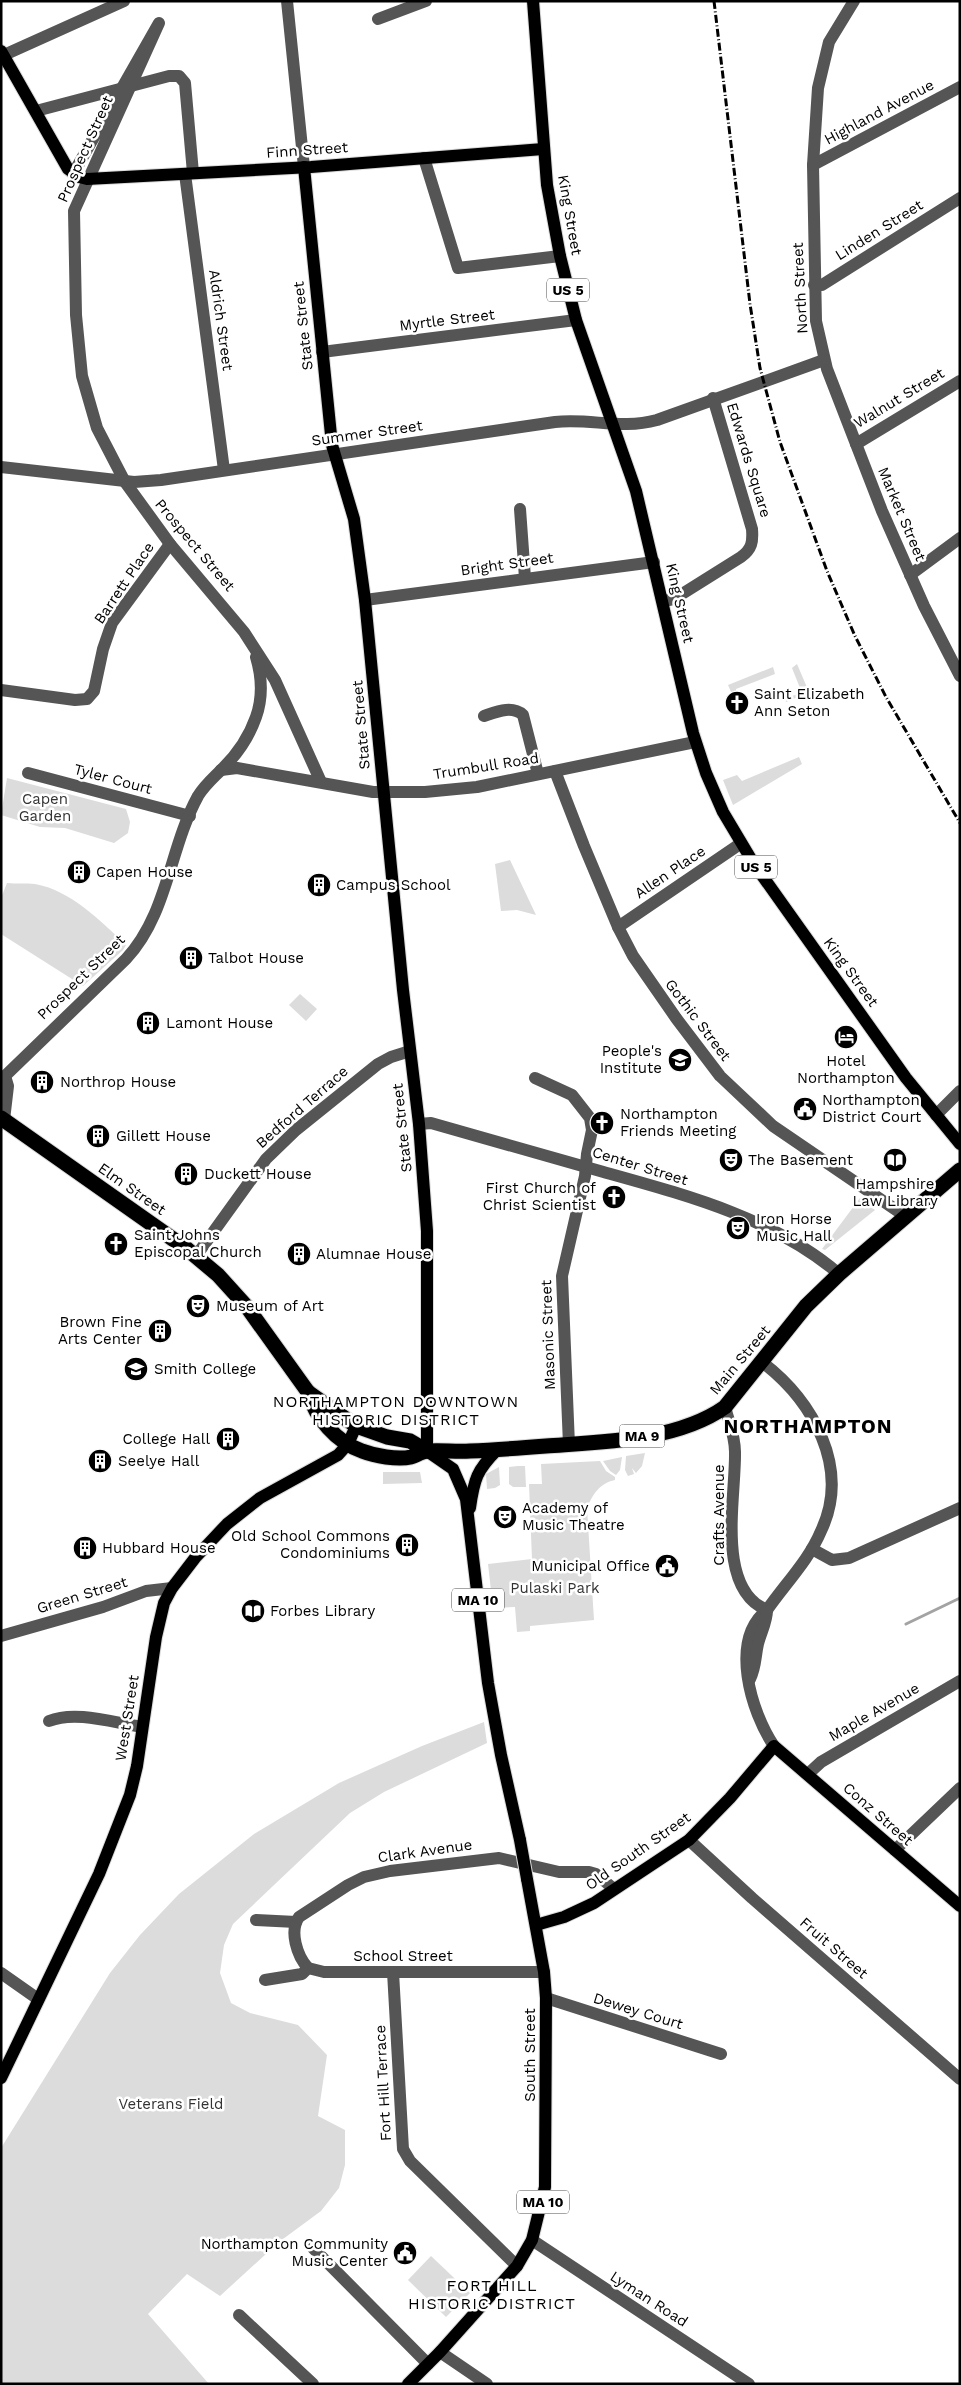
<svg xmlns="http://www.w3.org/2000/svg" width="961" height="2385" font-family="'Work Sans',sans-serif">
<rect width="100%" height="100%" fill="#fff"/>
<!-- green -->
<g fill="#dcdcdc">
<polygon points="797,664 809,692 786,702 785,698 802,693 792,668"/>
<polygon points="773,667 775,674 736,689 736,692 732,694 728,685"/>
<polygon points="799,757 802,764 733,805 723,780 737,775 742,781"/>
<polygon points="7,778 126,809 130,822 128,833 114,843 65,828 40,827 1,815"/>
<polygon points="510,860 536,915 517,910 501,911 495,864"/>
<path d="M7,883C16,884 26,883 35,884C70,890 101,921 126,945L123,950L83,986L1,934V898Z"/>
<polygon points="300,994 317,1009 306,1021 289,1005"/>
<polygon points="860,1198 875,1210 825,1250 822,1249"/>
<polygon points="645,1453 642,1466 636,1473 632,1468 634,1474 628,1476 625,1470 626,1456"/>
<polygon points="622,1457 620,1470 616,1475 610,1471 603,1461"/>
<path d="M600,1461L606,1471L615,1477V1480C599,1483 592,1496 587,1508L594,1620L530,1626V1631L517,1632L515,1607L493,1608L488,1564L532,1559L529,1484H542L541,1464Z"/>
<polygon points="518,1466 525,1466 526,1487 513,1487 509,1484 509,1467"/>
<polygon points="499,1467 500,1485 495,1488 487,1489 486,1474"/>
<polygon points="420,1472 422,1483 383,1484 383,1472"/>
<polygon points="484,1722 487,1743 384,1792 350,1813 233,1924 224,1945 220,1973 231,2003 250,2013 298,2025 327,2055 318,2116 345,2130 345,2165 339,2188 321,2211 279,2242 220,2296 187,2274 148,2314 209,2384 1,2384 1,2148 110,1973 140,1935 179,1894 254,1834 339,1783 422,1746"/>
<polygon points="431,2256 470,2293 446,2317 408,2280"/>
</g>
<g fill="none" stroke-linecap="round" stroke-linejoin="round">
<!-- stream -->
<polyline stroke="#a3a3a3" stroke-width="3" points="906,1624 960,1598"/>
<!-- major casing -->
<g stroke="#dbdbdb" stroke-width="14">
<g id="major">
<polyline points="533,1 547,185 560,256 576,320 636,491 693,733 706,773 723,812 754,864 906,1078 960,1144"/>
<polyline points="1,51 68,169 79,177 87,179 311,167 543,149"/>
<polyline points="304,167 332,445 354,519 365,600 403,990 419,1124 427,1231 427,1451 453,1469 466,1499 488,1683 501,1755 520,1840"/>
<path d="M470,1508C474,1479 477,1470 497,1450"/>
<polyline points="536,1925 564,1917 594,1903 689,1840 730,1798 774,1746 960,1906"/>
<polyline points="1,2078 99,1874 130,1795 137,1766 156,1637 164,1603 172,1588 195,1558 227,1524 260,1498 338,1455 348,1444 356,1426"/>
<polyline points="408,2384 440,2352 517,2266 532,2240 545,2187 546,1998 544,1972 527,1879"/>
</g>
</g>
<!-- highway casing -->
<g stroke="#dbdbdb" stroke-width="17">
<g id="highway">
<polyline points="1,1118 187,1249 218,1275 247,1307 308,1392 356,1426 387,1437 410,1441 427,1451"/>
<path d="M308,1392C316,1418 336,1442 362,1451C375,1456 397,1460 411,1457C417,1455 422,1451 428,1451C442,1450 456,1452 470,1451C495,1450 521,1448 546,1446C602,1442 677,1441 725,1407L806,1306L839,1274L960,1170"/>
</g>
</g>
<!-- minor -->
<g stroke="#555" stroke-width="12">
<polyline points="287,1 304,167"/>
<polyline points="854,1 829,42 818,88 813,165 816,321 827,369 882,511 924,606 960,676"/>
<polyline points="378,19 426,1"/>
<polyline points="4,55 124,1"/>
<polyline points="36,111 169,76 179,76 185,83 193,173"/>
<polyline points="424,158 458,268 560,256"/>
<polyline points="813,165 960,87"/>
<polyline points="73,174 159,23 74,211 76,315 82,376 97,428 125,482 170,544 244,632 275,680 321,782"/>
<polyline points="185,174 224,470"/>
<polyline points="814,285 822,285 960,198"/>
<polyline points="322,352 576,320"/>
<polyline points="856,444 960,381"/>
<path d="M1,467L134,482L161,480L555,422C591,418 621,430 657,420L824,360"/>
<polyline points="520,509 525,578"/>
<polyline points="910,575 960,538"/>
<polyline points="365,600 654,562"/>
<path d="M663,601L674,599L741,557C752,549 753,542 752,529L713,398"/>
<polyline points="1,690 75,700 87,699 94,691 103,649 112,623 170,544"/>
<path d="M484,716C496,712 512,705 523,715L538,774"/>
<polyline points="221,770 237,768 373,792 425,792 477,787 695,742"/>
<polyline points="555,771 584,846 618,927 633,956 676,1018 720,1076 773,1126 905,1216"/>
<polyline points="28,773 190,816"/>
<polyline points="618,927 740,844"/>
<path d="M1,1077L5,1076L126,959C168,914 169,849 198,796C204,786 212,779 220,771C236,756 249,737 256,717C263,697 262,677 256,657"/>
<polyline points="535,1078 572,1095 590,1118 592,1130 587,1154 585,1176 562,1276 569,1445"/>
<polyline points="936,1115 960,1091"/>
<polyline points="4,1120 8,1086 5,1076"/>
<path d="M419,1124L431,1123C487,1139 543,1155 600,1171C682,1194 773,1217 839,1274"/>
<polyline points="196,1256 266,1159 296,1130 378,1064 391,1057 410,1051"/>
<path d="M762,1362C813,1401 851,1468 821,1531C809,1560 785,1584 767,1610C729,1640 751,1712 774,1746"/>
<path d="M725,1407C729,1422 735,1436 735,1452C736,1496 715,1589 767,1610"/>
<polyline points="812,1549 832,1560 849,1558 960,1508"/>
<polyline points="1,1636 103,1607 146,1591 172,1588"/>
<path d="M750,1679C756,1667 755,1657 758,1644C761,1632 767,1622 767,1610"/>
<path d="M49,1721C76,1710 114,1723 142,1727"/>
<polyline points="808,1774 821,1762 960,1681"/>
<polyline points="689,1840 752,1898 960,2079"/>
<polyline points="895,1850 960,1788"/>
<polyline points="256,1920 296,1922"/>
<path d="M308,1968C297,1956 289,1931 299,1917L348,1885L364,1877L390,1871L499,1858L559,1872H589L596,1874L614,1889"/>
<polyline points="393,1972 403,2149 410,2161 517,2266"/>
<polyline points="1,1973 38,1999"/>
<polyline points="265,1980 302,1974 308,1968 324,1972 544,1972"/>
<polyline points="546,1998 721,2054"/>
<polyline points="532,2240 749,2384"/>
<polyline points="313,2248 428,2364"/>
<polyline points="239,2315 313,2384"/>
<polyline points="440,2352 487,2384"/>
</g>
<!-- major -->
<use href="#major" stroke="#000" stroke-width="12"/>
<!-- highway -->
<use href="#highway" stroke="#000" stroke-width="15"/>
<!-- rail -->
<polyline stroke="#000" stroke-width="3" stroke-dasharray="8 2.5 1 2.5" stroke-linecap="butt" points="714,1 750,304 760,368 780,442 827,571 855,636 886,697 960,823"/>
<!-- major-bridge casing -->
<g stroke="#dbdbdb" stroke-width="14" stroke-linecap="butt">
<polyline id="major-bridge" points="520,1840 527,1879"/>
</g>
<!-- major-bridge -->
<use href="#major-bridge" stroke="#000" stroke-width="12"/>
</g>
<!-- icons -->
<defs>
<g id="church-disc" transform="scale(1.25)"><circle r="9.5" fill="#000" stroke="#fff"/><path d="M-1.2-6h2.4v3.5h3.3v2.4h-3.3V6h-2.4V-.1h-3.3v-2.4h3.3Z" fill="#fff"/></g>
<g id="building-disc" transform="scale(1.25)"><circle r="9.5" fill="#000" stroke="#fff"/><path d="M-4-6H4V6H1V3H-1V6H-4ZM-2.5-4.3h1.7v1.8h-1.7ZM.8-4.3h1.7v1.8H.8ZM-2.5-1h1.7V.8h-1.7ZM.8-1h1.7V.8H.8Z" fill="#fff"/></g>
<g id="hotel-disc" transform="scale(1.25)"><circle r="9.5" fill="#000" stroke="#fff"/><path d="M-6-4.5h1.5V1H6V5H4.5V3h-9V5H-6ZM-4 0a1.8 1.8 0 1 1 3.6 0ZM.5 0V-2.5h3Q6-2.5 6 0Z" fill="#fff"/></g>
<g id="school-disc" transform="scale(1.25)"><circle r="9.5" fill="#000" stroke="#fff"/><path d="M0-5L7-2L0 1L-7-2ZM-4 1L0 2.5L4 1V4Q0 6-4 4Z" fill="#fff"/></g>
<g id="civic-disc" transform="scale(1.25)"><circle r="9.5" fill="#000" stroke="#fff"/><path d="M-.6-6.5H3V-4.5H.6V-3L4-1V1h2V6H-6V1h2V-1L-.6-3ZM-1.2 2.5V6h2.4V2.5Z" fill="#fff"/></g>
<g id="theatre-disc" transform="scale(1.25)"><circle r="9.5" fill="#000" stroke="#fff"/><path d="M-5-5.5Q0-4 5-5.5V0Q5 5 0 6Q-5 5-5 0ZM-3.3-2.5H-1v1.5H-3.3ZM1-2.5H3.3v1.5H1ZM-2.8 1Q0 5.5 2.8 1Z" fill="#fff"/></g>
<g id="library-disc" transform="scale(1.25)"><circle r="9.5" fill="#000" stroke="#fff"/><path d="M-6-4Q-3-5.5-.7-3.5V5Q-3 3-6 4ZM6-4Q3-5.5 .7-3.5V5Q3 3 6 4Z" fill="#fff"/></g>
<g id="university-disc" transform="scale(1.25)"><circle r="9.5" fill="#000" stroke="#fff"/><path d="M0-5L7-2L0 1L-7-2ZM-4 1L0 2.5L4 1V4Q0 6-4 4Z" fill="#fff"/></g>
</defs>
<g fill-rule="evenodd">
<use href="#church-disc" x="737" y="703"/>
<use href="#building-disc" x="79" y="872"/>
<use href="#building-disc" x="319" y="885"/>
<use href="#building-disc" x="191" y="958"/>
<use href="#building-disc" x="148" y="1023"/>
<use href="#hotel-disc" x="846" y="1037"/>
<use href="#school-disc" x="680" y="1060"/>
<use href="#building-disc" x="42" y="1082"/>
<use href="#civic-disc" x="805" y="1109"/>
<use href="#church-disc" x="602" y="1123"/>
<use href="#building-disc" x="98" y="1136"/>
<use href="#theatre-disc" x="731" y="1160"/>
<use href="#library-disc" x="895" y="1160"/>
<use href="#building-disc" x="186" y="1174"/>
<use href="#church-disc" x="614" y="1197"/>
<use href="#theatre-disc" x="738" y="1228"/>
<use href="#church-disc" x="116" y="1244"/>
<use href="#building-disc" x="299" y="1254"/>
<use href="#theatre-disc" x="198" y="1306"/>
<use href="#building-disc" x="160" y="1331"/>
<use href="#university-disc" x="136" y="1369"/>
<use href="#building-disc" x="228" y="1439"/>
<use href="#building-disc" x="100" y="1461"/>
<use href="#theatre-disc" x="505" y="1517"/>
<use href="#building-disc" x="407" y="1545"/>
<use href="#building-disc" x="85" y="1548"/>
<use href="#civic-disc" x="667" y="1566"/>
<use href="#library-disc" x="253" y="1611"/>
<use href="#civic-disc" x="405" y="2253"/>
</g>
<g text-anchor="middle" stroke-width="5" stroke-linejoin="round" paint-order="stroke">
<!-- shield labels -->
<g fill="#fff" stroke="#4c4c4c" stroke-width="1">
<rect x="547" y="278.5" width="42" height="23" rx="4"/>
<rect x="735" y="855.5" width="42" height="23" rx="4"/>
<rect x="619.5" y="1424.5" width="45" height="23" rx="4"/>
<rect x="452" y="1588.5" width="52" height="23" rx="4"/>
<rect x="517" y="2190.5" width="52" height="23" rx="4"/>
</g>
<g font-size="14" font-weight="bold" fill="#000">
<text x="568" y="295">US 5</text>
<text x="756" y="872">US 5</text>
<text x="642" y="1441">MA 9</text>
<text x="478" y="1605">MA 10</text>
<text x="543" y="2207">MA 10</text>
</g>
<!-- street labels -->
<g font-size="15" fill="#000" stroke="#fff">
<text transform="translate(879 112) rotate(-28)" y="5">Highland Avenue</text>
<text transform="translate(85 149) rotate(-66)" y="5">Prospect Street</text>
<text transform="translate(307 150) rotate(-4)" y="5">Finn Street</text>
<text transform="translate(570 215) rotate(80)" y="5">King Street</text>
<text transform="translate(879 230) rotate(-32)" y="5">Linden Street</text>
<text transform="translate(800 288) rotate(-93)" y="5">North Street</text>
<text transform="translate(221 320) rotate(82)" y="5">Aldrich Street</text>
<text transform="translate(447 320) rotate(-7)" y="5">Myrtle Street</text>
<text transform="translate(303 326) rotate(-96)" y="5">State Street</text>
<text transform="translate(899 398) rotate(-31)" y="5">Walnut Street</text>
<text transform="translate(367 433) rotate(-8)" y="5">Summer Street</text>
<text transform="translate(749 460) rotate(73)" y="5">Edwards Square</text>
<text transform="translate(902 514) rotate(67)" y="5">Market Street</text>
<text transform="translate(195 545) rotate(50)" y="5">Prospect Street</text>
<text transform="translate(507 564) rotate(-8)" y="5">Bright Street</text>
<text transform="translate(124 583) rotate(-56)" y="5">Barrett Place</text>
<text transform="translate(680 603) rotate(77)" y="5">King Street</text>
<text transform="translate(361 725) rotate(-95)" y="5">State Street</text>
<text transform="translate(486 766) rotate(-9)" y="5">Trumbull Road</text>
<text transform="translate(113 779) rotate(15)" y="5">Tyler Court</text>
<text transform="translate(670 872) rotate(-34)" y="5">Allen Place</text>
<text transform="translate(851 972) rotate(54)" y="5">King Street</text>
<text transform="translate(81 977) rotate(-44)" y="5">Prospect Street</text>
<text transform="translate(698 1020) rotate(53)" y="5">Gothic Street</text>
<text transform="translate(302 1107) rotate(-41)" y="5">Bedford Terrace</text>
<text transform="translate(402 1128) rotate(-96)" y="5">State Street</text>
<text transform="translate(640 1166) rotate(17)" y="5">Center Street</text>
<text transform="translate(132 1189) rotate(35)" y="5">Elm Street</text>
<text transform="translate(548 1335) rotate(-92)" y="5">Masonic Street</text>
<text transform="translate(740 1360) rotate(-50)" y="5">Main Street</text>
<text transform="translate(719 1515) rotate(-90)" y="5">Crafts Avenue</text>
<text transform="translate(82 1595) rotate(-17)" y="5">Green Street</text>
<text transform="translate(874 1712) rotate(-30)" y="5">Maple Avenue</text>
<text transform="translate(127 1718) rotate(-81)" y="5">West Street</text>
<text transform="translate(878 1814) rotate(41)" y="5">Conz Street</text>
<text transform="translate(425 1851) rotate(-8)" y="5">Clark Avenue</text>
<text transform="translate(638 1851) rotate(-35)" y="5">Old South Street</text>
<text transform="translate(834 1948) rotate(41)" y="5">Fruit Street</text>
<text x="403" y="1961">School Street</text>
<text transform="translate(638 2011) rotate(17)" y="5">Dewey Court</text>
<text transform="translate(530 2055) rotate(-90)" y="5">South Street</text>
<text transform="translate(383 2083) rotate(-93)" y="5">Fort Hill Terrace</text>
<text transform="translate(649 2299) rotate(33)" y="5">Lyman Road</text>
</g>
<!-- poi labels -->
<g font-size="15" fill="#000" stroke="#fff" text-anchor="start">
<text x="754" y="699">Saint Elizabeth<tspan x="754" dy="17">Ann Seton</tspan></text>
<text x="96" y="877">Capen House</text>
<text x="336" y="890">Campus School</text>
<text x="208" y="963">Talbot House</text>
<text x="166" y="1028">Lamont House</text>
<text x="662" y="1056" text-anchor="end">People's<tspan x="662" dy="17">Institute</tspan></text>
<text x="846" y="1066" text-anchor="middle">Hotel<tspan x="846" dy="17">Northampton</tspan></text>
<text x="60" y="1087">Northrop House</text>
<text x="822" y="1105">Northampton<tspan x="822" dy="17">District Court</tspan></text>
<text x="620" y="1119">Northampton<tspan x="620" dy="17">Friends Meeting</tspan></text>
<text x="116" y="1141">Gillett House</text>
<text x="748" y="1165">The Basement</text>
<text x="204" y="1179">Duckett House</text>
<text x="895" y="1189" text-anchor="middle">Hampshire<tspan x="895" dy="17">Law Library</tspan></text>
<text x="596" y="1193" text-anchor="end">First Church of<tspan x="596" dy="17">Christ Scientist</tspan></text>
<text x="756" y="1224">Iron Horse<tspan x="756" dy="17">Music Hall</tspan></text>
<text x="134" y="1240">Saint Johns<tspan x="134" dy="17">Episcopal Church</tspan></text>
<text x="316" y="1259">Alumnae House</text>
<text x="216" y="1311">Museum of Art</text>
<text x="142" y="1327" text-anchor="end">Brown Fine<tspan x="142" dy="17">Arts Center</tspan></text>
<text x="154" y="1374">Smith College</text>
<text x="210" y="1444" text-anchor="end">College Hall</text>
<text x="118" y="1466">Seelye Hall</text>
<text x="522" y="1513">Academy of<tspan x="522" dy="17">Music Theatre</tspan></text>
<text x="390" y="1541" text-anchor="end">Old School Commons<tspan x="390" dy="17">Condominiums</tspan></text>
<text x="102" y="1553">Hubbard House</text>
<text x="650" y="1571" text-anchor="end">Municipal Office</text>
<text x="270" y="1616">Forbes Library</text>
<text x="388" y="2249" text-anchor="end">Northampton Community<tspan x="388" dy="17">Music Center</tspan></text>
</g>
<!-- park labels -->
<g font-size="15" fill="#333" stroke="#fff">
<text x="45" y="804">Capen<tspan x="45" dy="17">Garden</tspan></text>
<text x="555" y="1593">Pulaski Park</text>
<text x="171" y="2109">Veterans Field</text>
</g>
<!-- neighbourhood labels -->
<g font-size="16" letter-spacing="1" fill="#000" stroke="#fff">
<text x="396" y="1407">NORTHAMPTON DOWNTOWN<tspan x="396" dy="18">HISTORIC DISTRICT</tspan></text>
<text x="492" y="2291">FORT HILL<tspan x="492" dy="18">HISTORIC DISTRICT</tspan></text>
</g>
<!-- district labels -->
<g font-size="20" font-weight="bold" letter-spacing="1" fill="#000" stroke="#fff">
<text x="808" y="1433">NORTHAMPTON</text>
</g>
</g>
<!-- border -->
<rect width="961" height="2385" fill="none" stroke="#000000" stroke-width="5"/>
</svg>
